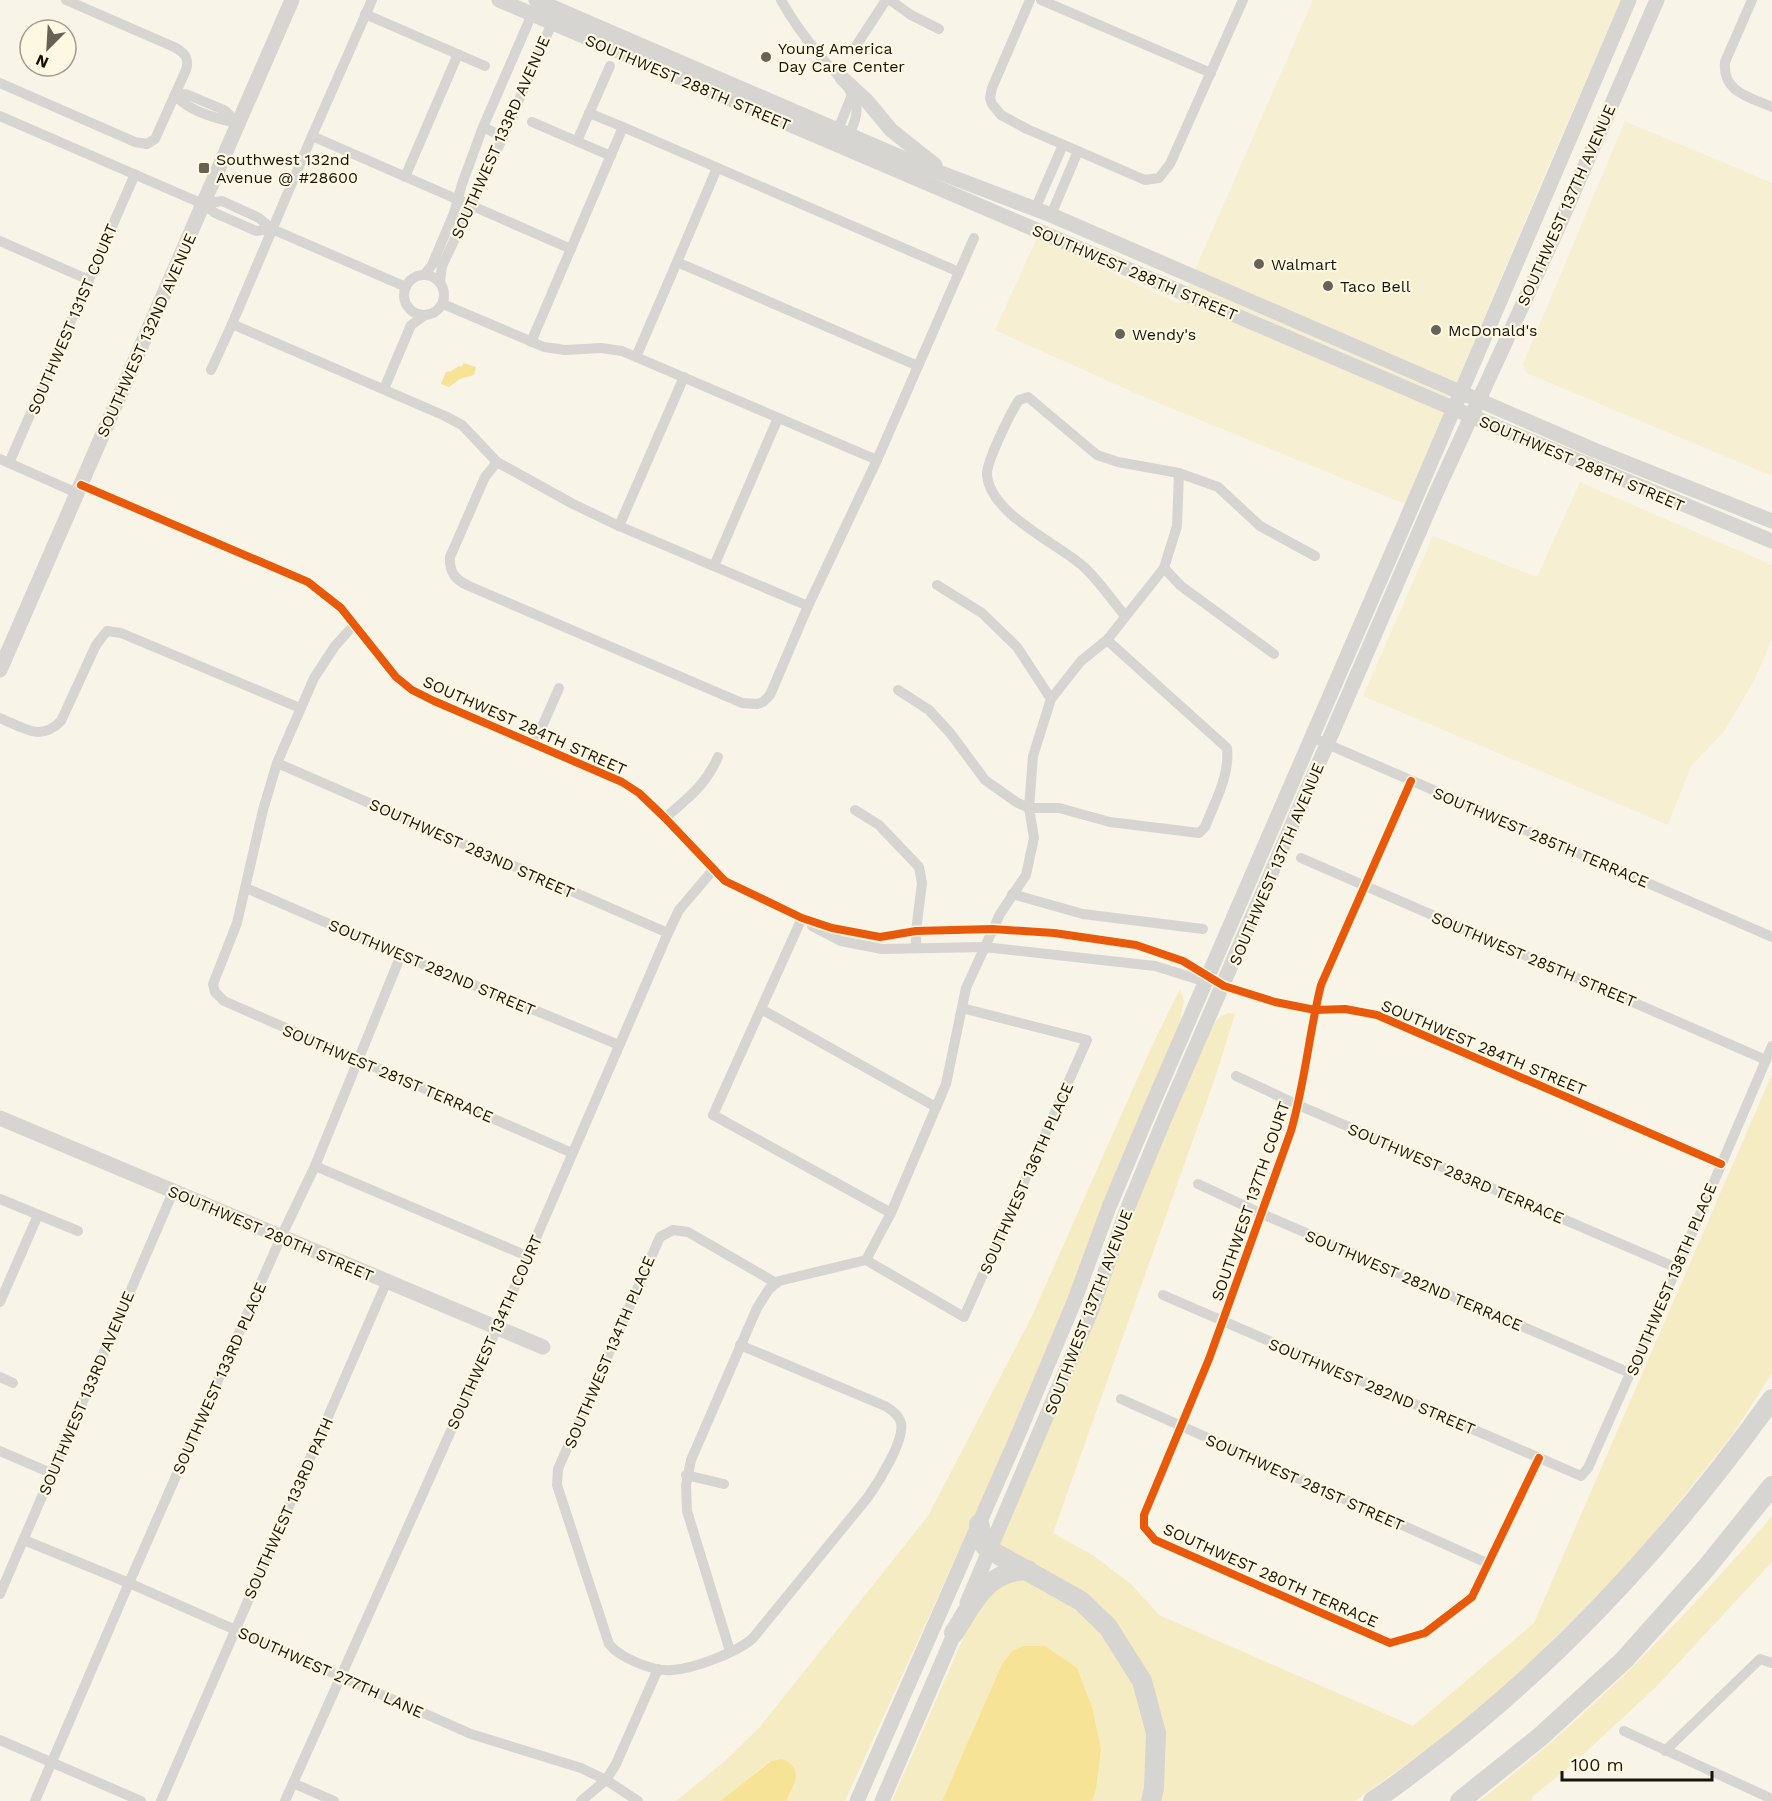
<svg xmlns="http://www.w3.org/2000/svg" width="1772" height="1801" font-family="'Work Sans',sans-serif">
<rect width="100%" height="100%" fill="#f8f4e8"/>
<!-- built -->
<g fill="#f7efd1">
<polygon points="1313,0 1621,0 1542,181 1405,504 1139,395 995,330 1037,238 1180,304"/>
<polygon points="1625,121 1772,183 1772,476 1526,373 1523,364"/>
<polygon points="1580,482 1772,565 1772,639 1754,681 1723,733 1691,766 1668,825 1363,696 1433,536 1537,577"/>
</g>
<!-- green -->
<g fill="#f6ecc3">
<polygon points="1180,989 1184,1001 1179,1026 1057,1325 986,1491 845,1801 786,1801 794,1784 770,1761 720,1801 676,1801 725,1761 759,1728 928,1516 1032,1316 1151,1048"/>
<polygon points="1228,1013 1235,1014 1214,1081 1053,1533 1094,1556 1132,1585 1159,1615 1413,1726 1534,1623 1772,1074 1772,1373 1733,1434 1645,1545 1610,1583 1508,1684 1451,1732 1355,1801 1157,1801 1159,1784 1132,1653 998,1546 1127,1226 1212,1025 1221,1016"/>
<path d="M1772,1516V1562L1657,1686L1573,1764L1533,1796L1531,1801H1479C1588,1718 1683,1620 1772,1516Z"/>
<polygon points="1020,1577 1061,1595 1103,1633 1132,1677 1148,1736 1144,1801 1092,1801 1096,1790 1101,1751 1002,1664 942,1801 892,1801 979,1602 986,1591"/>
</g>
<!-- water -->
<g fill="#f7e396">
<polygon points="464,363 476,367 474,375 460,379 449,387 441,384 446,372 451,371 459,366 461,367"/>
<polygon points="1023,1646 1045,1646 1077,1668 1093,1710 1101,1751 1096,1790 1092,1801 942,1801 1002,1664 1012,1651"/>
<path d="M782,1759C805,1768 794,1784 786,1801H720L771,1761Z"/>
</g>
<g fill="none" stroke-linecap="round" stroke-linejoin="round">
<!-- street -->
<g stroke="#d6d5d2" stroke-width="10">
<polyline points="372,0 312,136 571,249"/>
<path d="M781,0C792,20 806,39 821,57C834,72 851,85 856,105C859,117 850,131 846,141"/>
<polyline points="890,0 911,15 939,29"/>
<polyline points="1030,0 992,88 990,98 992,104 1001,115 1027,129 1145,180 1159,178 1170,164 1243,0"/>
<polyline points="1041,0 1211,73"/>
<path d="M1752,0L1725,62C1722,92 1749,97 1772,107"/>
<polyline points="365,14 485,66"/>
<polyline points="856,46 886,0"/>
<path d="M0,83L135,142L147,144L155,139L186,70C190,58 184,52 174,47L66,0"/>
<path d="M186,94L224,110L238,123C217,119 189,112 175,95Z"/>
<polyline points="0,116 203,204 215,213 256,231 272,229"/>
<polyline points="532,122 611,156"/>
<polyline points="483,127 503,137"/>
<polyline points="623,127 959,272"/>
<polyline points="835,137 852,95"/>
<polyline points="577,141 610,66"/>
<polyline points="717,168 677,262 918,366"/>
<polyline points="405,177 458,54"/>
<polyline points="203,204 222,201 259,218 272,229 406,287"/>
<polyline points="1035,209 1063,145"/>
<polyline points="1051,215 1078,151"/>
<polyline points="0,241 89,280"/>
<circle cx="424" cy="295" r="20"/>
<polyline points="424,275 432,265 454,213 462,184 483,127 529,21 532,14 539,11"/>
<polyline points="440,282 442,266 503,137 552,23 552,18"/>
<polyline points="443,304 544,347 565,350 601,348 622,351 877,460"/>
<polyline points="232,324 312,136"/>
<polyline points="531,342 623,127 589,113"/>
<polyline points="636,357 677,262"/>
<polyline points="211,370 232,324 445,416 462,425 497,462 573,504 619,526 808,606"/>
<polyline points="384,389 411,325 424,316"/>
<polyline points="0,459 77,493"/>
<path d="M497,462L485,477L450,557C449,573 456,580 469,586L742,703L757,704L763,702L770,695L808,606L877,460L974,238"/>
<polyline points="9,463 135,174"/>
<polyline points="81,485 308,582 341,608 396,677 412,690 434,701 622,782 639,793 665,818 725,881 802,918 832,928 880,937 916,931 992,929 1054,933 1136,945 1183,961 1224,986 1275,1002 1315,1010 1345,1009 1377,1015 1721,1164"/>
<polyline points="619,526 684,377"/>
<polyline points="714,566 778,418"/>
<polyline points="1164,568 1181,586 1274,654"/>
<polyline points="937,585 982,613 1017,647 1051,699"/>
<path d="M1125,616C1112,600 1099,581 1084,567C1057,543 990,514 987,475C986,462 1011,412 1019,400L1028,397L1097,455L1118,462L1179,473L1218,487L1260,526L1315,556"/>
<polyline points="354,625 335,646 314,678 277,763 263,810 237,923 213,984 215,992 224,1001 572,1153"/>
<path d="M898,690L929,710L951,734L985,780L1016,802L1029,808H1059L1110,822L1199,833L1205,827C1215,801 1230,776 1227,748L1107,640"/>
<path d="M0,718C24,728 40,742 61,721L96,645L107,631L121,633L300,708"/>
<polyline points="1311,737 1772,937"/>
<polyline points="534,745 559,688"/>
<polyline points="277,763 668,933"/>
<path d="M1411,781L1321,985C1309,1033 1305,1083 1291,1131L1209,1359L1144,1515V1527L1155,1540L1390,1643L1425,1633L1472,1597L1539,1458"/>
<polyline points="855,810 879,825 919,867 922,883 916,931 916,948"/>
<path d="M665,818C689,797 705,786 718,757"/>
<polyline points="1301,858 1766,1060"/>
<polyline points="246,888 401,955 619,1045"/>
<polyline points="1012,894 1083,914 1203,929"/>
<polyline points="802,918 713,1115 891,1213"/>
<polyline points="812,926 841,941 882,949 984,947 1155,966 1200,980 1208,978"/>
<polyline points="761,1009 936,1107"/>
<polyline points="1236,1076 1298,1105 1677,1268"/>
<polyline points="315,1166 527,1256"/>
<polyline points="1198,1184 1260,1213 1630,1373"/>
<polyline points="0,1199 78,1231"/>
<polyline points="866,1260 891,1213 946,1084 966,988 1000,914 1026,875 1034,838 1029,808 1033,756 1051,699 1081,661 1107,640 1164,568 1177,526 1179,473"/>
<polyline points="866,1260 964,1317 1087,1040 962,1008"/>
<polyline points="1163,1295 1581,1476 1588,1468 1677,1268 1772,1046"/>
<polyline points="0,1302 38,1215"/>
<path d="M740,1345L885,1406C892,1410 899,1415 901,1423C905,1440 878,1483 868,1497L753,1638C738,1652 693,1669 672,1670C654,1672 620,1658 609,1644L557,1485L558,1469L660,1237L673,1230L688,1232L776,1283"/>
<polyline points="0,1377 13,1383"/>
<polyline points="1121,1399 1489,1564"/>
<polyline points="0,1451 51,1473"/>
<polyline points="686,1475 724,1484"/>
<polyline points="24,1540 129,1583 471,1734 581,1768 606,1780 638,1801"/>
<polyline points="0,1594 173,1192"/>
<polyline points="730,1651 687,1511 686,1485 691,1460 757,1308 769,1289 779,1281 866,1260"/>
<polyline points="1624,1731 1772,1799"/>
<polyline points="0,1740 141,1801"/>
<polyline points="1665,1751 1760,1659 1772,1663"/>
<polyline points="293,1783 334,1801"/>
<polyline points="35,1801 129,1583 281,1237 315,1166 401,955"/>
<polyline points="161,1801 387,1281"/>
<polyline points="285,1801 497,1328 668,933 679,910 713,870"/>
<polyline points="581,1801 606,1780 616,1764 658,1669"/>
</g>
<!-- secondary -->
<g stroke="#d6d5d2" stroke-width="15">
<polyline points="499,0 1471,416 1772,541"/>
<polyline points="536,0 907,160 1051,215 1594,450 1772,521"/>
<polyline points="842,78 867,101 891,130 935,165"/>
<polyline points="0,670 292,0"/>
<polyline points="0,1118 543,1347"/>
<polyline points="967,1603 1092,1309 1126,1212 1164,1120 1436,493 1557,230 1657,0"/>
<polyline points="857,1801 1018,1435 1074,1302 1109,1207 1149,1112 1407,518 1629,0"/>
<polyline points="882,1801 958,1625"/>
</g>
<!-- highway -->
<g stroke="#d6d5d2" stroke-width="20">
<polyline points="979,1524 985,1546 990,1550 1081,1601 1108,1627 1142,1681 1156,1733 1154,1788 1151,1801"/>
<path d="M954,1633C974,1602 986,1571 1028,1570"/>
<path d="M1373,1801C1398,1785 1422,1765 1446,1747C1572,1648 1679,1529 1772,1399"/>
<polyline points="1460,1801 1540,1737 1624,1660 1707,1567 1772,1486"/>
</g>
<!-- cycleway casing -->
<g stroke="#fef8e2" stroke-width="11">
<g id="cycleway">
<polyline points="81,485 308,582 341,608 396,677 412,690 434,701 622,782 639,793 665,818 725,881 802,918 832,928 880,937 916,931 992,929 1054,933 1136,945 1183,961 1224,986 1275,1002 1315,1010 1345,1009 1377,1015 1721,1164"/>
<path d="M1411,781L1321,985C1309,1033 1305,1083 1291,1131L1209,1359L1144,1515V1527L1155,1540L1390,1643L1425,1633L1472,1597L1539,1458"/>
</g>
</g>
<!-- cycleway -->
<use href="#cycleway" stroke="#e8590c" stroke-width="8"/>
</g>
<!-- markers -->
<g fill="#666256" stroke="#fef8e2" stroke-width="2">
<circle cx="766" cy="57" r="6"/>
<rect x="198" y="162" width="12" height="12" rx="3"/>
<circle cx="1259" cy="264" r="6"/>
<circle cx="1328" cy="286" r="6"/>
<circle cx="1436" cy="330" r="6"/>
<circle cx="1120" cy="334" r="6"/>
</g>
<g text-anchor="middle" stroke-width="4.5" stroke-linejoin="round" paint-order="stroke">
<!-- poi labels -->
<g font-size="16" fill="#171307" stroke="#fef8e2" text-anchor="start">
<text x="778" y="54">Young America<tspan x="778" dy="18">Day Care Center</tspan></text>
<text x="216" y="165">Southwest 132nd<tspan x="216" dy="18">Avenue @ #28600</tspan></text>
<text x="1271" y="270">Walmart</text>
<text x="1340" y="292">Taco Bell</text>
<text x="1448" y="336">McDonald's</text>
<text x="1132" y="340">Wendy's</text>
</g>
<!-- street labels -->
<g font-size="16" fill="#171307" stroke="#fef8e2">
<text transform="translate(688 82) rotate(23)" y="6">SOUTHWEST 288TH STREET</text>
<text transform="translate(500 137) rotate(-66)" y="6">SOUTHWEST 133RD AVENUE</text>
<text transform="translate(1566 205) rotate(-66)" y="6">SOUTHWEST 137TH AVENUE</text>
<text transform="translate(1135 272) rotate(23)" y="6">SOUTHWEST 288TH STREET</text>
<text transform="translate(72 319) rotate(-67)" y="6">SOUTHWEST 131ST COURT</text>
<text transform="translate(146 335) rotate(-66)" y="6">SOUTHWEST 132ND AVENUE</text>
<text transform="translate(1582 463) rotate(23)" y="6">SOUTHWEST 288TH STREET</text>
<text transform="translate(525 725) rotate(24)" y="6">SOUTHWEST 284TH STREET</text>
<text transform="translate(1541 837) rotate(23)" y="6">SOUTHWEST 285TH TERRACE</text>
<text transform="translate(472 848) rotate(24)" y="6">SOUTHWEST 283ND STREET</text>
<text transform="translate(1276 864) rotate(-67)" y="6">SOUTHWEST 137TH AVENUE</text>
<text transform="translate(1534 959) rotate(23)" y="6">SOUTHWEST 285TH STREET</text>
<text transform="translate(432 967) rotate(23)" y="6">SOUTHWEST 282ND STREET</text>
<text transform="translate(1484 1047) rotate(23)" y="6">SOUTHWEST 284TH STREET</text>
<text transform="translate(388 1073) rotate(23)" y="6">SOUTHWEST 281ST TERRACE</text>
<text transform="translate(1456 1173) rotate(23)" y="6">SOUTHWEST 283RD TERRACE</text>
<text transform="translate(1026 1178) rotate(-66)" y="6">SOUTHWEST 136TH PLACE</text>
<text transform="translate(1250 1201) rotate(-71)" y="6">SOUTHWEST 137TH COURT</text>
<text transform="translate(271 1233) rotate(23)" y="6">SOUTHWEST 280TH STREET</text>
<text transform="translate(1671 1279) rotate(-67)" y="6">SOUTHWEST 138TH PLACE</text>
<text transform="translate(1414 1280) rotate(23)" y="6">SOUTHWEST 282ND TERRACE</text>
<text transform="translate(1088 1312) rotate(-69)" y="6">SOUTHWEST 137TH AVENUE</text>
<text transform="translate(494 1332) rotate(-66)" y="6">SOUTHWEST 134TH COURT</text>
<text transform="translate(609 1352) rotate(-67)" y="6">SOUTHWEST 134TH PLACE</text>
<text transform="translate(219 1378) rotate(-66)" y="6">SOUTHWEST 133RD PLACE</text>
<text transform="translate(1372 1386) rotate(23)" y="6">SOUTHWEST 282ND STREET</text>
<text transform="translate(86 1393) rotate(-67)" y="6">SOUTHWEST 133RD AVENUE</text>
<text transform="translate(1305 1482) rotate(24)" y="6">SOUTHWEST 281ST STREET</text>
<text transform="translate(288 1508) rotate(-66)" y="6">SOUTHWEST 133RD PATH</text>
<text transform="translate(1271 1575) rotate(24)" y="6">SOUTHWEST 280TH TERRACE</text>
<text transform="translate(331 1672) rotate(24)" y="6">SOUTHWEST 277TH LANE</text>
</g>
</g>
<!-- north arrow -->
<g transform="translate(48 48) rotate(204)"><circle r="28" fill="#fef8e2" stroke="#a29c8a" stroke-width="1.5"/>
<path d="M0-4.5L10 22L0 15L-10 22Z" fill="#666256"/>
<text y="-9" font-size="16" font-weight="bold" text-anchor="middle" fill="#171307">N</text>
</g>
<!-- scale -->
<path d="M1562 1771v9h150v-9" fill="none" stroke="#171307" stroke-width="3"/>
<text x="1571" y="1771" font-size="18" fill="#171307" stroke="#fef8e2" stroke-width="4.5" paint-order="stroke">100 m</text>
</svg>
